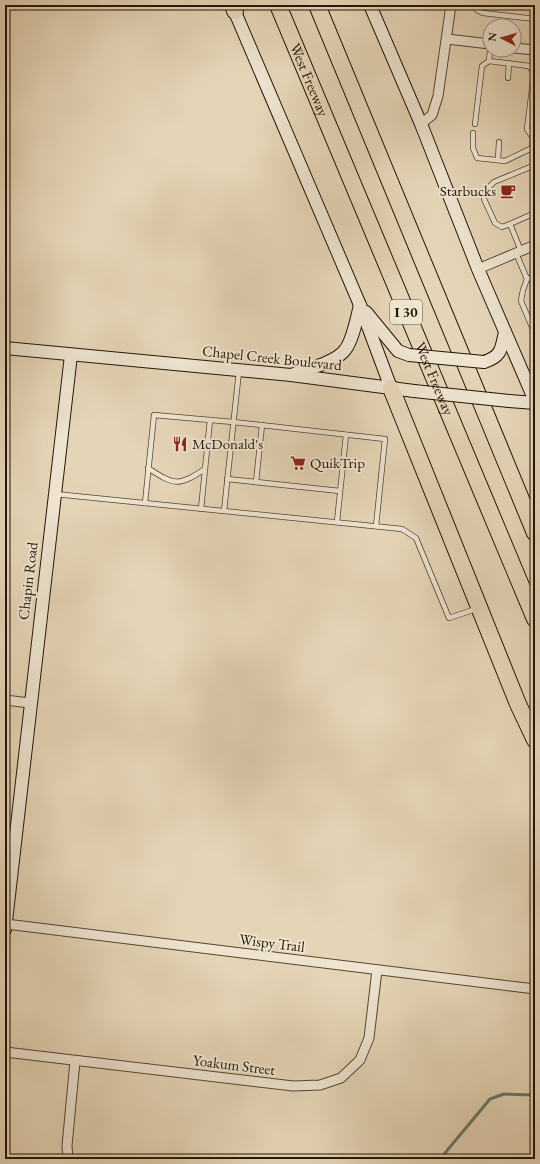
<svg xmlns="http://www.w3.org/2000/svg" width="540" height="1164" font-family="'EB Garamond',serif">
<rect width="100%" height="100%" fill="#e5d5b7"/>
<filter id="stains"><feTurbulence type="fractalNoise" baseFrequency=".005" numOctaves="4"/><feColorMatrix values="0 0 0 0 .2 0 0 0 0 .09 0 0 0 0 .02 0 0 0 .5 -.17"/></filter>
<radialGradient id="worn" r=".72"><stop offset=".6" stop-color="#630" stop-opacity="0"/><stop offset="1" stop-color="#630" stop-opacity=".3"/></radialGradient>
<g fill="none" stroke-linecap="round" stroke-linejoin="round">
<!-- stream -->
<polyline stroke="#68776c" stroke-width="3" points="440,1159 490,1099 504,1094 535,1095"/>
<!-- lane casing -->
<g stroke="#544633" stroke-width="6">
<g id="lane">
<polyline points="474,5 477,10 483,13 535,19"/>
<polyline points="490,50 489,61 529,66 534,73 527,129 533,138 535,138"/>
<polyline points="508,78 509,63"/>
<polyline points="475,124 482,66 489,61"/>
<polyline points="473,133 473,148 477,158 505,161 532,148 533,138"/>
<polyline points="498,160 499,142"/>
<polyline points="510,224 502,227 495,223 484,199 486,190 494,182 535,165"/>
<polyline points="521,251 510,224 535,213"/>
<polyline points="516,253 527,279 535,276"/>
<polyline points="527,279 523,290 521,301 535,334"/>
<path d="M148,468C175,486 179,486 205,469"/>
<polyline points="227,479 340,491"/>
<polyline points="256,482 262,425"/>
<polyline points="55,494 402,529 416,538 449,618 476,609"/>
<polyline points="145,503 154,415 233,422 385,439 376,526"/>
<polyline points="201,509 210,420"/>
<polyline points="224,511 239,371"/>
<polyline points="337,522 346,435"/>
</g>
</g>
<!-- street casing -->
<g stroke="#544633" stroke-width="11">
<g id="street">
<polyline points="447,39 490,44"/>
<polyline points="514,48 535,50"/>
<polyline points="421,124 432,115 438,96 451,5"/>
<polyline points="478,269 535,245"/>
<polyline points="5,700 30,703"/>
<polyline points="6,924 535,989"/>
<polyline points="5,1052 293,1086 320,1085 341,1078 360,1060 369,1038 377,970"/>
<polyline points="68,1159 67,1146 75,1061"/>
</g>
</g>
<!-- secondary casing -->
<g stroke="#231607" stroke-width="14">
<g id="secondary">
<polyline points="232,5 360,305 391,388"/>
<polyline points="370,5 421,124 478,269 535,401"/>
<polyline points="366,312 398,351 409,355"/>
<polyline points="5,348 291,375 414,391"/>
<path d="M484,362C502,356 501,349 505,332"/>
<path d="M294,374C308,369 336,362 345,350C353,340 357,317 360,305"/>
<polyline points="509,401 535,403"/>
<polyline points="5,930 71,355"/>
</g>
</g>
<!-- highway casing -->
<g stroke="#231607" stroke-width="18">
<g id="highway">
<polyline points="233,5 235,11"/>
<path id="s1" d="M278,5L535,619"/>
<polyline points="317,5 535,533"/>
<polyline points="391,388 518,704 535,740"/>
</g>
</g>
<!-- lane -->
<use href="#lane" stroke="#eee4d0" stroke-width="4.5"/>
<!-- street -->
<use href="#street" stroke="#eee4d0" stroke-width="9"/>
<!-- secondary -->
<use href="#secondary" stroke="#eee4d0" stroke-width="12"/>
<!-- highway -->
<use href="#highway" stroke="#e5d5b7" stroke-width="16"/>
<!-- secondary-bridge casing -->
<g stroke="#231607" stroke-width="14" stroke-linecap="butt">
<g id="secondary-bridge">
<polyline points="409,355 484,362"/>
<polyline points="414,391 509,401"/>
</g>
</g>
<!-- secondary-bridge -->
<use href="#secondary-bridge" stroke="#eee4d0" stroke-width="12"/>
</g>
<!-- icons -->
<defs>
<g id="cafe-bare" transform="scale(1.2)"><path d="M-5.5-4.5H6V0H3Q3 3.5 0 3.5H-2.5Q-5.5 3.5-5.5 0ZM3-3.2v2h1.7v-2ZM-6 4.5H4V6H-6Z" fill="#8f2418" stroke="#eee4d0" stroke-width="2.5" paint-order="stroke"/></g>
<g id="restaurant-bare" transform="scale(1.2)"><path d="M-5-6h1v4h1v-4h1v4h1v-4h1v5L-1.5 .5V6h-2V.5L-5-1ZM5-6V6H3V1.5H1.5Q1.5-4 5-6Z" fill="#8f2418" stroke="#eee4d0" stroke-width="2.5" paint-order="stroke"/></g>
<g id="supermarket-bare" transform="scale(1.2)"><path d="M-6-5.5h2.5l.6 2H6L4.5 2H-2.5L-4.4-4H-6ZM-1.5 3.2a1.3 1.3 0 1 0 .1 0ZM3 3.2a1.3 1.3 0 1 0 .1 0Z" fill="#8f2418" stroke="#eee4d0" stroke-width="2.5" paint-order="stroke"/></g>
</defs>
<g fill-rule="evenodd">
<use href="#cafe-bare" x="508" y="191"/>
<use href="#restaurant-bare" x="180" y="444"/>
<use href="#supermarket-bare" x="298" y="463"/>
</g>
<g text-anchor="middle" stroke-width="4" stroke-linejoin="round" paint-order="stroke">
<!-- shield labels -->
<rect fill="#eee4d0" stroke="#605443" stroke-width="1" x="390" y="300" width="32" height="24" rx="3"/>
<g font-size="14" font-weight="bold" fill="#231607">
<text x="406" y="317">I 30</text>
</g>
<!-- street labels -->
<g font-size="15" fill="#231607" stroke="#eee4d0">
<text dy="5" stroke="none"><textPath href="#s1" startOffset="81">West Freeway</textPath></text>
<text transform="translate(272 358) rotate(6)" y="5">Chapel Creek Boulevard</text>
<text dy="5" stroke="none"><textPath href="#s1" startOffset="405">West Freeway</textPath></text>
<text transform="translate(28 581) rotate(-83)" y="5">Chapin Road</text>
<text transform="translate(272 943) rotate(7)" y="5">Wispy Trail</text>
<text transform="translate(234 1065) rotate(7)" y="5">Yoakum Street</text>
</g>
<!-- poi labels -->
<g font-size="15" fill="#231607" stroke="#eee4d0" text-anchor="start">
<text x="496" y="196" text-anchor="end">Starbucks</text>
<text x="192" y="449">McDonald's</text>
<text x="310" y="468">QuikTrip</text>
</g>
</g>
<!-- margin -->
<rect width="540" height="1164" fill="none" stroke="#e5d5b7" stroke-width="20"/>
<rect x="6" y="6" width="528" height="1152" fill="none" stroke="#231607" stroke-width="2"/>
<rect x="10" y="10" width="520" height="1144" fill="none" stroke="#231607"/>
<!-- north arrow -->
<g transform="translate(502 38) rotate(276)"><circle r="19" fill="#eee4d0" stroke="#9d9280"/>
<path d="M0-3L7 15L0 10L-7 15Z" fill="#8f2418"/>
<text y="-6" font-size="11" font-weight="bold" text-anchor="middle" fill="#231607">N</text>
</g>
<rect width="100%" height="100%" filter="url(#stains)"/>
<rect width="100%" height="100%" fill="url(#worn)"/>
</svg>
